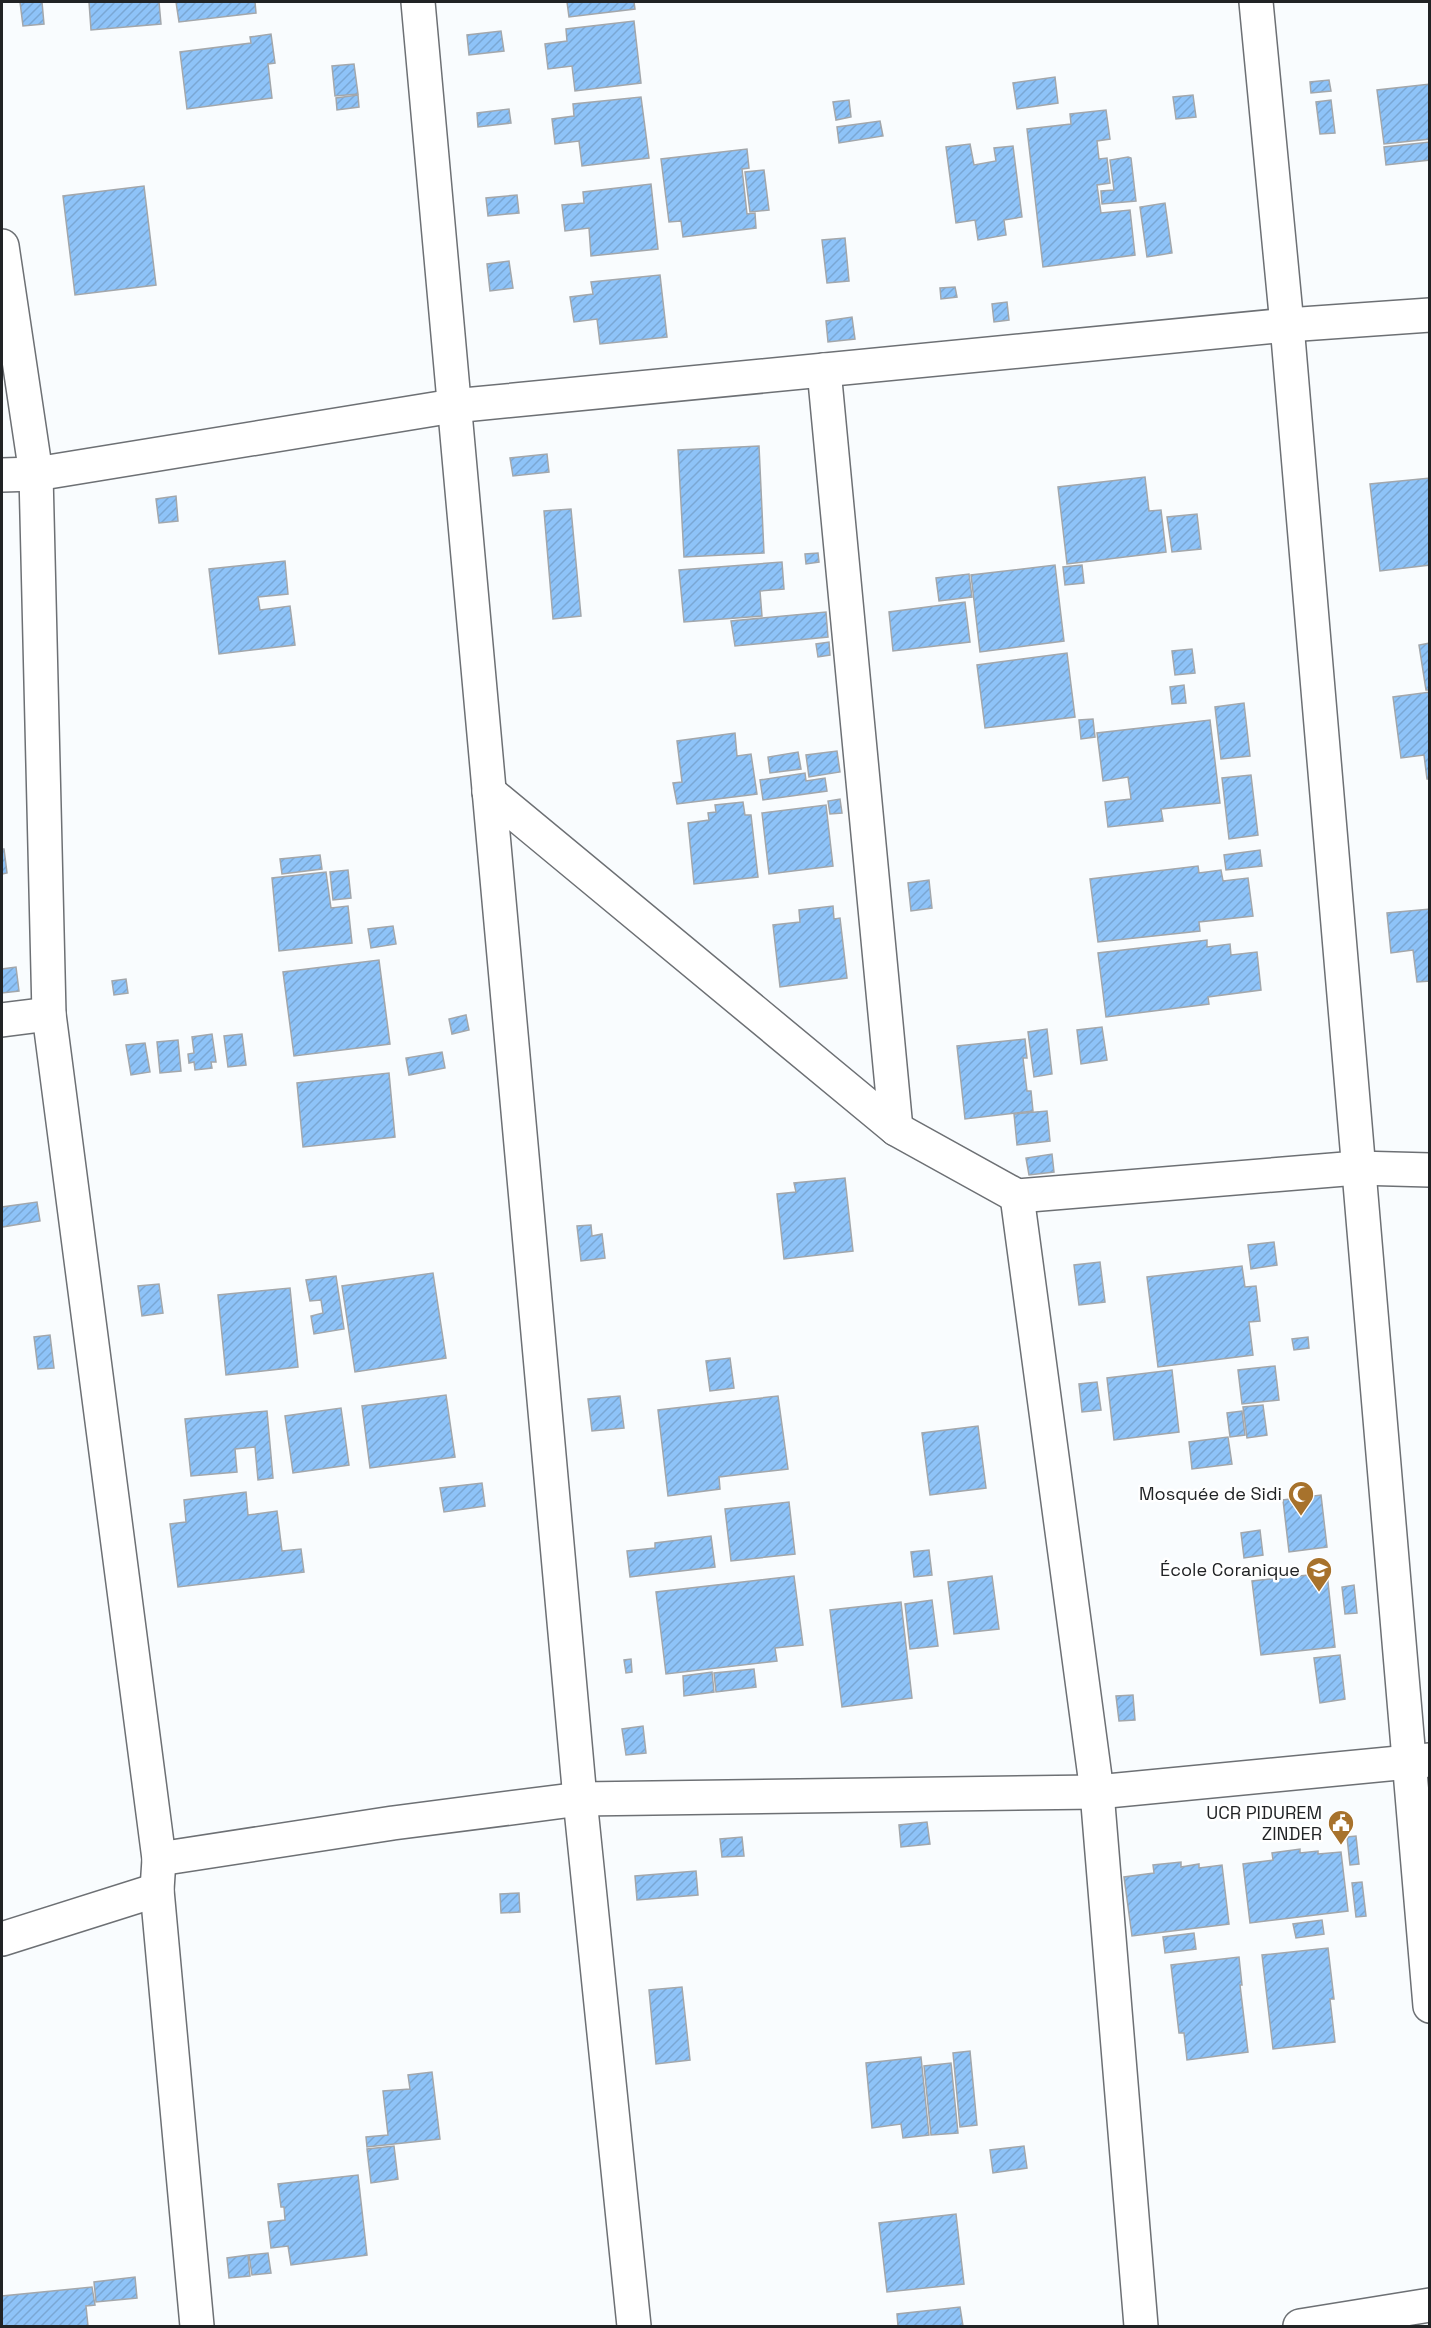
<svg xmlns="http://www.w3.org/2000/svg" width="1431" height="2328" font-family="'Space Grotesk',sans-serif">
<defs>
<pattern id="building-hatch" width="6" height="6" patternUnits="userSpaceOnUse" patternTransform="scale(1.5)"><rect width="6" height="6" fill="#8ec3f8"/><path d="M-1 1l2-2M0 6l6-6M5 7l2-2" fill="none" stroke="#7aa7d4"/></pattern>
</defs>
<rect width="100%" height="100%" fill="#f9fcfe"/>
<!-- building -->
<g fill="url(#building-hatch)" stroke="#a3a7ab" stroke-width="1.5">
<polygon points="20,2 42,2 44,24 23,26"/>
<polygon points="89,2 159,2 161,24 91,30"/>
<polygon points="176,2 255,2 256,13 179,22"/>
<polygon points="567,2 634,2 635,9 569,17"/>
<polygon points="634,21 641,83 575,91 572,66 548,69 545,44 567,41 566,29"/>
<polygon points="501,31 504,51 469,55 467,35"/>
<polygon points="271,34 275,63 268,64 272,98 187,109 180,52 251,43 250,37"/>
<polygon points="354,64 358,94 335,96 332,66"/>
<polygon points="1055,77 1058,103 1017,109 1013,83"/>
<polygon points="1329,80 1331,91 1311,93 1310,82"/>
<polygon points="1430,84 1430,139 1384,144 1377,90"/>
<polygon points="358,95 359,107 337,110 336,98"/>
<polygon points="1193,95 1196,117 1176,119 1173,97"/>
<polygon points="641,97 649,158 582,166 579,141 555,144 552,119 574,116 573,104"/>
<polygon points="849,100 851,117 836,120 833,102"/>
<polygon points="1331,100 1335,133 1320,134 1316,102"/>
<polygon points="509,109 511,123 478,127 477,113"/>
<polygon points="1106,110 1110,139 1097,141 1099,159 1107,158 1110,183 1097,185 1101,213 1130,210 1135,255 1043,267 1027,129 1071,124 1070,114"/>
<polygon points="880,121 883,136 839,143 837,127"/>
<polygon points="1430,142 1430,160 1386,165 1384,147"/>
<polygon points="970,144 974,165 996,161 994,148 1013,146 1022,217 1004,220 1006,235 978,240 975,220 956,223 946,147"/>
<polygon points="747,149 749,168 742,169 747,214 755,213 756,228 683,237 681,221 669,222 661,159"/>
<polygon points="1128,157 1131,158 1136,201 1102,204 1101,191 1114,190 1110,160"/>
<polygon points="764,170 769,210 750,212 745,172"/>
<polygon points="651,184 658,249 591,256 589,228 565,231 562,205 584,203 583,192"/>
<polygon points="144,186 156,285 75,295 63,196"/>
<polygon points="517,195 519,213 488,216 486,198"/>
<polygon points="1165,203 1172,253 1147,257 1140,207"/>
<polygon points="845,238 849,281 827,283 822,240"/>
<polygon points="509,261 513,288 490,291 487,264"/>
<polygon points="660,275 667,337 600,344 597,319 574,322 570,297 593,294 591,282"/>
<polygon points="955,287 957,297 941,299 940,288"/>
<polygon points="1007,302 1009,320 994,322 992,304"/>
<polygon points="852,317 855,339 828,342 826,321"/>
<polygon points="759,446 764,553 684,557 678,450"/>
<polygon points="547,454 549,472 513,476 510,458"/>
<polygon points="1145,477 1149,511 1161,510 1166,552 1067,564 1058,487"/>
<polygon points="1430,478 1430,565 1380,571 1370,484"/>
<polygon points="176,496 178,521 159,523 156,499"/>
<polygon points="571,509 581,616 553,619 544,511"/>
<polygon points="1197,514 1201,549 1172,552 1167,517"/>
<polygon points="818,553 819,562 806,564 805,554"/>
<polygon points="285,561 288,594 258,597 260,610 290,606 295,645 219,654 209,569"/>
<polygon points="782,562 784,589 760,591 762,616 684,622 679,570"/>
<polygon points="1055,565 1064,641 980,652 971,575"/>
<polygon points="1082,565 1084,583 1065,585 1063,567"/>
<polygon points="969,574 972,597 939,601 936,578"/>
<polygon points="965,602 970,642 893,651 889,612"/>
<polygon points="826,612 828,637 735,646 731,621"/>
<polygon points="829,642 830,655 818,657 816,644"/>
<polygon points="1430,643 1430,690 1426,690 1419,645"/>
<polygon points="1192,649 1195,673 1175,675 1172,651"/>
<polygon points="1067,653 1075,717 985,728 977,665"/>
<polygon points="1184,685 1186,703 1172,704 1170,687"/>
<polygon points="1430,692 1430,779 1427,779 1424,755 1401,758 1393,697"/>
<polygon points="1244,703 1250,756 1221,759 1215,707"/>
<polygon points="1093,719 1095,737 1081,739 1079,720"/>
<polygon points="1210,720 1220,803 1161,809 1163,821 1108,827 1105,802 1131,799 1128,777 1103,781 1097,733"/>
<polygon points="735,733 737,756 751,754 757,794 677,804 673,783 682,782 677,741"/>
<polygon points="837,751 840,772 809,777 806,755"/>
<polygon points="798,752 801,769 770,773 768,757"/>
<polygon points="805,773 806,781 825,778 827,791 763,800 760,780"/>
<polygon points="1251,775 1258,835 1229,839 1222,778"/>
<polygon points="840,799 842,813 830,814 828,801"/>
<polygon points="743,802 745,815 751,815 758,877 694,884 688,823 709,820 708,813 716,812 715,805"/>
<polygon points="826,805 833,866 769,874 762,813"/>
<polygon points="2,849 4,849 7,873 2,874"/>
<polygon points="1260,850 1262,866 1226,870 1224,855"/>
<polygon points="320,855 322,869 282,874 280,859"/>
<polygon points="1198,866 1199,873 1221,870 1223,881 1248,878 1253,916 1199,922 1200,931 1098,942 1090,879"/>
<polygon points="348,870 351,898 333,900 330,872"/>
<polygon points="326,872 331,908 348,906 352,943 279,951 272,878"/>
<polygon points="929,880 932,908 911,911 908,883"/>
<polygon points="833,906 834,919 840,918 847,978 780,987 773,925 800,922 799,910"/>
<polygon points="1430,909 1430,981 1417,982 1413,950 1391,953 1387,913"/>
<polygon points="393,926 396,944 371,948 368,929"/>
<polygon points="1207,940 1207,947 1230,944 1231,955 1257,952 1261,990 1208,997 1209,1004 1106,1017 1098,953"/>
<polygon points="379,960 390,1044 294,1056 283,972"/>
<polygon points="16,967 19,991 2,993 2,969"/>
<polygon points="126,979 128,993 114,995 112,981"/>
<polygon points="466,1015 469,1030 452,1034 449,1019"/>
<polygon points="1102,1027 1107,1060 1081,1064 1077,1030"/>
<polygon points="1047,1029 1052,1074 1034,1077 1028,1032"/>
<polygon points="212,1034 216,1062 211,1062 212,1068 195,1070 194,1062 189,1063 188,1054 194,1053 192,1037"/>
<polygon points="242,1034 246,1065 228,1067 224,1036"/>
<polygon points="1025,1039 1027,1058 1023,1058 1027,1091 1031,1091 1033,1111 965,1119 957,1046"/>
<polygon points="178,1040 181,1071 160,1073 157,1042"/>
<polygon points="145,1043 150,1072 131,1075 126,1045"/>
<polygon points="442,1052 445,1068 409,1075 406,1058"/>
<polygon points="389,1073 395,1137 303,1147 297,1083"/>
<polygon points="1047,1111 1050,1141 1017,1145 1014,1114"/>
<polygon points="1052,1154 1054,1172 1029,1175 1026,1158"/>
<polygon points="845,1178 853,1251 784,1259 777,1194 796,1192 794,1183"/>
<polygon points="37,1202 40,1221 2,1227 2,1207"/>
<polygon points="591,1225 592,1236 602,1234 605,1258 581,1261 577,1226"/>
<polygon points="1274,1242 1277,1265 1251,1269 1248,1245"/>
<polygon points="1100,1262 1105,1302 1079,1305 1074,1265"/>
<polygon points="1242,1266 1245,1287 1256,1286 1260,1321 1249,1322 1253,1355 1158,1367 1147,1277"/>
<polygon points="433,1273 446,1358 355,1372 342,1286"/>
<polygon points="336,1276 344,1329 314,1334 311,1316 323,1313 321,1300 310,1301 306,1280"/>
<polygon points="159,1284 163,1313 142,1316 138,1286"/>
<polygon points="290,1288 298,1367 226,1375 218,1295"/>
<polygon points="50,1335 54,1368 38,1369 34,1337"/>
<polygon points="1308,1337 1309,1348 1294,1350 1292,1339"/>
<polygon points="730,1358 734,1388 710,1391 706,1361"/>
<polygon points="1275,1366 1279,1400 1242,1404 1238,1370"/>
<polygon points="1172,1370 1179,1432 1114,1440 1107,1378"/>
<polygon points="1097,1382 1101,1410 1082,1412 1079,1384"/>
<polygon points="446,1395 455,1457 370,1468 362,1406"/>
<polygon points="620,1396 624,1428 592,1431 588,1399"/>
<polygon points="778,1396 788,1469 719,1477 720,1489 668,1496 658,1410"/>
<polygon points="1263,1405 1267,1435 1247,1438 1243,1407"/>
<polygon points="341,1408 349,1465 293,1473 285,1416"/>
<polygon points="267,1411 273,1478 258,1480 255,1447 235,1449 237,1472 191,1476 185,1419"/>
<polygon points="1242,1411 1245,1435 1230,1437 1227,1413"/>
<polygon points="978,1426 986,1488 930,1495 922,1433"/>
<polygon points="1228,1437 1232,1464 1192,1469 1189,1442"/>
<polygon points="482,1483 485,1506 444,1512 440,1488"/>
<polygon points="246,1492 248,1515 277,1511 282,1551 301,1549 304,1572 178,1587 170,1524 186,1522 184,1500"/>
<polygon points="1321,1495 1327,1547 1289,1552 1283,1500"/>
<polygon points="789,1502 795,1554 731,1561 725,1509"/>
<polygon points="1260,1530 1263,1555 1244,1558 1241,1533"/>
<polygon points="711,1536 715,1567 630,1577 627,1551 655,1548 655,1543"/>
<polygon points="929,1550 932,1575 914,1577 911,1552"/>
<polygon points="1327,1573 1335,1647 1261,1655 1252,1581"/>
<polygon points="794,1576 803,1645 775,1648 777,1661 666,1674 656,1592"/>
<polygon points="992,1576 999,1629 954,1634 948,1582"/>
<polygon points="1354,1585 1357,1613 1345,1614 1342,1587"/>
<polygon points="932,1600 938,1646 910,1649 905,1604"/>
<polygon points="901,1602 912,1698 842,1707 830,1610"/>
<polygon points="1340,1655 1345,1699 1320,1703 1314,1658"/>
<polygon points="631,1659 632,1672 626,1673 624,1660"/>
<polygon points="754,1669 756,1687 716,1692 714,1673"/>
<polygon points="712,1672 714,1692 684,1696 683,1676"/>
<polygon points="1133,1695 1135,1720 1119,1721 1116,1696"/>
<polygon points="643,1726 646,1753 626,1755 622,1729"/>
<polygon points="927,1822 930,1844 901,1847 899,1825"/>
<polygon points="1356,1836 1359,1864 1350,1865 1347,1837"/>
<polygon points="742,1837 744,1856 722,1857 720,1839"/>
<polygon points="1300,1849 1300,1853 1318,1851 1318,1854 1341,1852 1348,1911 1250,1923 1243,1864 1273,1860 1272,1853"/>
<polygon points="1181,1862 1181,1867 1199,1864 1199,1868 1222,1865 1229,1924 1132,1936 1124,1877 1154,1873 1153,1865"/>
<polygon points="696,1871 698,1895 637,1900 635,1876"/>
<polygon points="1362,1882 1366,1916 1356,1917 1352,1883"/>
<polygon points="519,1893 520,1912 501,1913 500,1894"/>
<polygon points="1322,1920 1324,1934 1296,1938 1293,1924"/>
<polygon points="1194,1933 1196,1949 1165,1953 1163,1937"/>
<polygon points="1328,1948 1334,1999 1330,1999 1335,2042 1273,2049 1262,1955"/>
<polygon points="1239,1957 1242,1985 1240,1985 1248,2052 1187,2060 1184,2033 1179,2033 1171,1965"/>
<polygon points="682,1987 690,2060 656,2064 649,1990"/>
<polygon points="970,2051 977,2125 960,2127 953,2053"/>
<polygon points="921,2057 929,2135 903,2138 901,2124 872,2128 866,2063"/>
<polygon points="951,2063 958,2133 931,2135 924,2066"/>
<polygon points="432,2072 440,2139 367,2147 366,2137 388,2135 383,2091 410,2089 408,2075"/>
<polygon points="394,2146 398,2179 371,2183 367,2149"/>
<polygon points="1024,2146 1027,2168 993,2173 990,2150"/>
<polygon points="358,2175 367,2255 291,2265 288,2246 271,2248 268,2222 285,2220 284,2207 281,2207 278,2184"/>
<polygon points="956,2214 964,2284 887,2292 879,2223"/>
<polygon points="268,2253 271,2273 252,2275 249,2255"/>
<polygon points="248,2255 250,2276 229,2278 227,2258"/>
<polygon points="135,2277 137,2298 96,2302 94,2282"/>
<polygon points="92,2287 95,2305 86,2306 88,2326 2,2326 2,2296"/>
<polygon points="960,2307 963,2326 898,2326 897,2314"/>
</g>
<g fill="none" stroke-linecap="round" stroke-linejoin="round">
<!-- minor casing -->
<g stroke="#6d7074" stroke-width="36">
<g id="minor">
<polyline points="418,2 580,1799 634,2326"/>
<polyline points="1256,2 1287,325 1430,2006"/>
<polyline points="2,246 36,474 49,1014 159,1859 157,1890 197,2326"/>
<polyline points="824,370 896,1129"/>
<polyline points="2,475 36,474 453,406 1287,325 1430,315"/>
<polyline points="489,792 896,1129 1017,1196 1357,1168 1430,1170"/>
<polyline points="2,1020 49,1014"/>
<polyline points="1017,1196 1097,1792 1141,2326"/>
<polyline points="159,1859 393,1823 580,1799 1097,1792 1430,1760"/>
<polyline points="2,1939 157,1890"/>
<polyline points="1300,2326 1430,2305"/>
</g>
</g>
<!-- minor -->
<use href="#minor" stroke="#fff" stroke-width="33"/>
</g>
<!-- icons -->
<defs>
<g id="mosque-pin" transform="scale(1.35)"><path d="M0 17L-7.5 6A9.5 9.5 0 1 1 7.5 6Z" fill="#a7722c" stroke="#fff"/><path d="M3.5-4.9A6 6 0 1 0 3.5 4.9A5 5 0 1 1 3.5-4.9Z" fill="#fff"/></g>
<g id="school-pin" transform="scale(1.35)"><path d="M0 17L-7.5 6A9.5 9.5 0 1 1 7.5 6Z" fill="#a7722c" stroke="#fff"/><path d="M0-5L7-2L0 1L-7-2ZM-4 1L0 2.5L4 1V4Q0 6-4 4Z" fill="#fff"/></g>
<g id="civic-pin" transform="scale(1.35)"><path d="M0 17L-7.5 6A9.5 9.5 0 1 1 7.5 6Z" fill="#a7722c" stroke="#fff"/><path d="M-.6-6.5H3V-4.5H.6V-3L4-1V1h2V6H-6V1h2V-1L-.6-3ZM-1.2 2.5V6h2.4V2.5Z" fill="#fff"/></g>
</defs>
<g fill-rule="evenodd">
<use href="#mosque-pin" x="1301" y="1494"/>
<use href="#school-pin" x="1319" y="1570"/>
<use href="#civic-pin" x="1341" y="1823"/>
</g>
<g text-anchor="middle" stroke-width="5" stroke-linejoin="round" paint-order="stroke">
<!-- poi labels -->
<g font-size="18" fill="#212325" stroke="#fff" text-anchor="end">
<text x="1282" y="1500">Mosquée de Sidi</text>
<text x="1300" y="1576">École Coranique</text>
<text x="1322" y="1819">UCR PIDUREM<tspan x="1322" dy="21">ZINDER</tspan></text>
</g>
</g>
<!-- border -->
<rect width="1431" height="2328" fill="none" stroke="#212325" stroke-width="6"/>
</svg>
